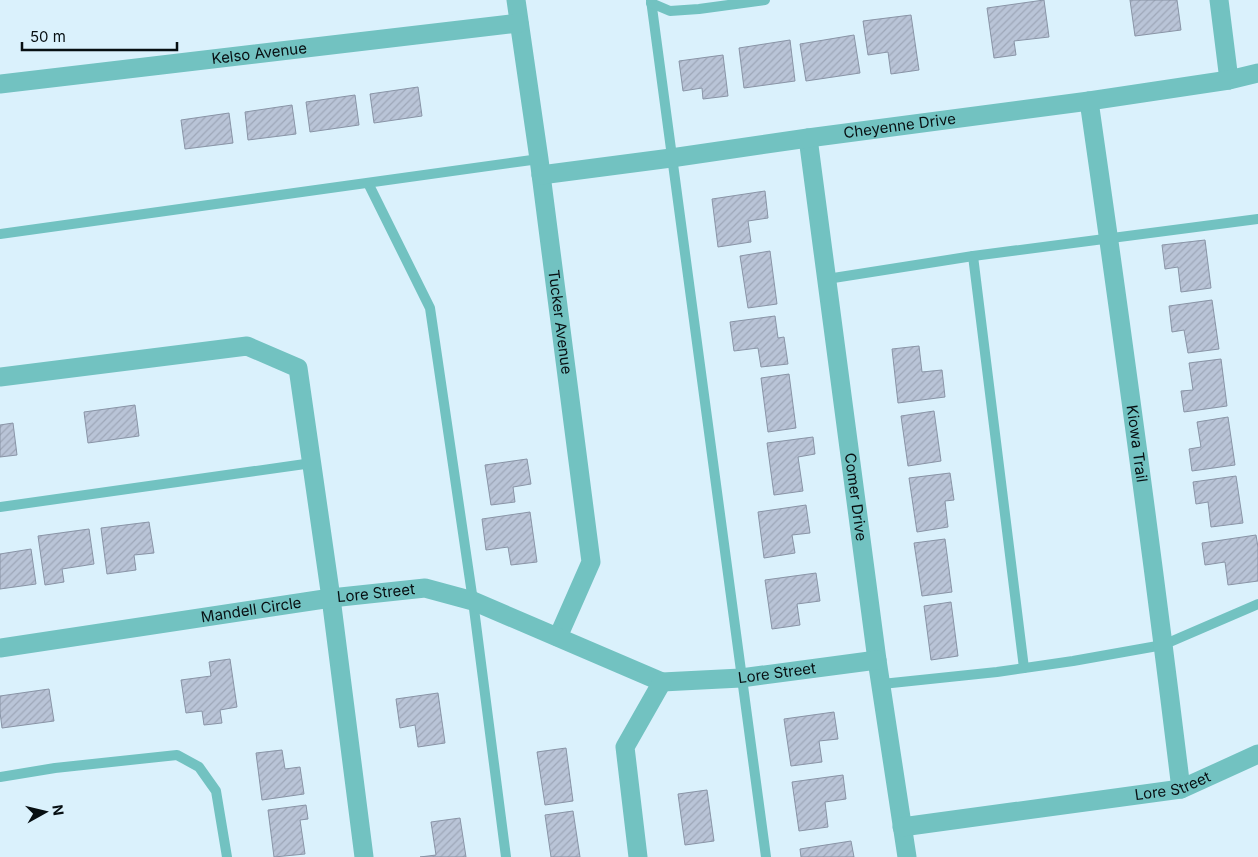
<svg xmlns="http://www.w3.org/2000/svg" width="1258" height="857" font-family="Inter,sans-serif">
<defs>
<pattern id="building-hatch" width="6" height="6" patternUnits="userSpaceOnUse" patternTransform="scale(1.25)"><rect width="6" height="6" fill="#b9c4d7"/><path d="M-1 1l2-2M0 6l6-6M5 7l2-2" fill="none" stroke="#9ea7b8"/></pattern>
</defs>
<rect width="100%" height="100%" fill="#daf1fc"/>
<!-- building -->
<g fill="url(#building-hatch)" stroke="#8994a6">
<polygon points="1044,0 1049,37 1014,41 1016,55 994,58 987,8"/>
<polygon points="1130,0 1177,0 1181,30 1135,36"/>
<polygon points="911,15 919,70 891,74 888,52 868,55 863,21"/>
<polygon points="854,35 860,73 806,81 800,44"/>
<polygon points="790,40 795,81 744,88 739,48"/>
<polygon points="723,55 728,96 703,99 702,88 683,91 679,61"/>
<polygon points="418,87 422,116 374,123 370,94"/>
<polygon points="355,95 359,125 310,132 306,102"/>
<polygon points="292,105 296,134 248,140 245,112"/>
<polygon points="229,113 233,143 185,149 181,120"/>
<polygon points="765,191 768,218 748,221 751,242 718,247 712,199"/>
<polygon points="1205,240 1211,288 1181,292 1178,267 1165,269 1162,245"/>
<polygon points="770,251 777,304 748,308 740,256"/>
<polygon points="1212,300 1219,349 1188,353 1184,330 1172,332 1169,306"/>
<polygon points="775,316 778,338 784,337 788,364 761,367 758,348 734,351 730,322"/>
<polygon points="919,346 922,372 942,370 945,397 898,403 892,349"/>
<polygon points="1221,359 1227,406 1184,412 1181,391 1193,390 1189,363"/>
<polygon points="789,374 796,428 768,432 761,378"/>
<polygon points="135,405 139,436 88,443 84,412"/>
<polygon points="934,411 941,461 908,466 901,416"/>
<polygon points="1228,417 1235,465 1192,471 1189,449 1201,447 1197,422"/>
<polygon points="13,423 17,455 0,457 0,425"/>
<polygon points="813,437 815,454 798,457 803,491 774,495 767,443"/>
<polygon points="527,459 531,484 513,487 515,502 491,505 485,465"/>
<polygon points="950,473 954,500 945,501 948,527 917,532 909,478"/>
<polygon points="1236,476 1243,523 1211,527 1208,502 1196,504 1193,482"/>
<polygon points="806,505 810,533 792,535 795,553 764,558 758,512"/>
<polygon points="530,512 537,562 511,565 508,547 486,550 482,519"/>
<polygon points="149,522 154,553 134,555 136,570 107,574 101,528"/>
<polygon points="89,529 94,564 62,569 64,582 45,585 38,536"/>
<polygon points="1256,535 1258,547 1258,581 1228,585 1225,562 1205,565 1202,543"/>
<polygon points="945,539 952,592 922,596 914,543"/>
<polygon points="31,549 36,584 0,589 0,554"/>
<polygon points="816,573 820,601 797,604 800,625 772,629 765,580"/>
<polygon points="951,602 958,656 931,660 924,606"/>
<polygon points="230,659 237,707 220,710 222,723 204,725 202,711 186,713 181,680 211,676 209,662"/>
<polygon points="49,689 54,721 2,728 0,712 0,696"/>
<polygon points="438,693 445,743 418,747 415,725 400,728 396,699"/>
<polygon points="834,712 838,739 819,741 822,762 791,766 784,719"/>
<polygon points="566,748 573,801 545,805 537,752"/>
<polygon points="282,750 285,769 300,767 304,794 262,800 256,753"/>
<polygon points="843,775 846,799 825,802 828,827 799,831 792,782"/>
<polygon points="707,790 714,841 685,845 678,794"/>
<polygon points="306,805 308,819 300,820 305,854 274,857 268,810"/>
<polygon points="573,811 580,857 551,857 545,815"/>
<polygon points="460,818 466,857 420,857 436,855 431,822"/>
<polygon points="851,841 854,857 801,857 800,849"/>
</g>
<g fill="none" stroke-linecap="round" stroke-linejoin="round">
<!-- service -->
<g stroke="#72c2c1" stroke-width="10">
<polyline points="651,0 766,857"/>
<polyline points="651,3 670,11 699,9 765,0"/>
<polyline points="368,183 430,308 473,601 506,857"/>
<polyline points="0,234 539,159"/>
<polyline points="973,256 1024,668"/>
<polyline points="827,279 973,256 1258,219"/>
<polyline points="0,507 312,463"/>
<polyline points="882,684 997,672 1073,661 1163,645 1258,604"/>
<polyline points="0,777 55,768 177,755 199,767 216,791 227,857"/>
</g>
<!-- minor -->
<g stroke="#72c2c1" stroke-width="19">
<path id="s1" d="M516,0L539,159L591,562L558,637"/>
<polyline points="1219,0 1229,80"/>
<path id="s2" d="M0,84L519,23"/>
<path id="s3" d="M1089,101C1122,330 1153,559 1181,789"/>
<path id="s4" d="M808,138L877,660L907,857"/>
<path id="s5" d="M541,175L671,158L808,138L1089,101L1229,80L1258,73"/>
<polyline points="0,377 247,346 298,368 331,598 364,857"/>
<path id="s6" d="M0,648L331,598L425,588L473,601L662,682L741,678L877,660"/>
<path id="s7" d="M902,827L1181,789L1258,754"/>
<polyline points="638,857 625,747 662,682"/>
</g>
</g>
<g text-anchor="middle" stroke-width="4.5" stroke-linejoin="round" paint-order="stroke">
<!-- street labels -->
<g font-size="15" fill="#070f12" stroke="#daf1fc">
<text dy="5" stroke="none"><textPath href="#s2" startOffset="261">Kelso Avenue</textPath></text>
<text dy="5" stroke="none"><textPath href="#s5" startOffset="362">Cheyenne Drive</textPath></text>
<text dy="5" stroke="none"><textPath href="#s1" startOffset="325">Tucker Avenue</textPath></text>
<text dy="5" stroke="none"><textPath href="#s3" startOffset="346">Kiowa Trail</textPath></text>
<text dy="5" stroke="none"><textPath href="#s4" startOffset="362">Comer Drive</textPath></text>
<text dy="5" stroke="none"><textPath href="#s6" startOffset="380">Lore Street</textPath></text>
<text dy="5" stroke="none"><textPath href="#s6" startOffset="254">Mandell Circle</textPath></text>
<text dy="5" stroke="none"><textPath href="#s6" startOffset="800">Lore Street</textPath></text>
<text dy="5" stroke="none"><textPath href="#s7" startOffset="274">Lore Street</textPath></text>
</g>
</g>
<!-- north arrow -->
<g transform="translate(45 812) rotate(82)" stroke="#daf1fc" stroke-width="4" paint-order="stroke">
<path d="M0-4L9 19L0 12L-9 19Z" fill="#070f12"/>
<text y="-8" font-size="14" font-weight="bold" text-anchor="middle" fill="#070f12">N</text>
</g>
<!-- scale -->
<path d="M22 42v8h155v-8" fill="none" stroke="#070f12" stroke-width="2.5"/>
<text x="30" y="42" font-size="15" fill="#070f12" stroke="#daf1fc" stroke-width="4" paint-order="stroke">50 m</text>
</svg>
